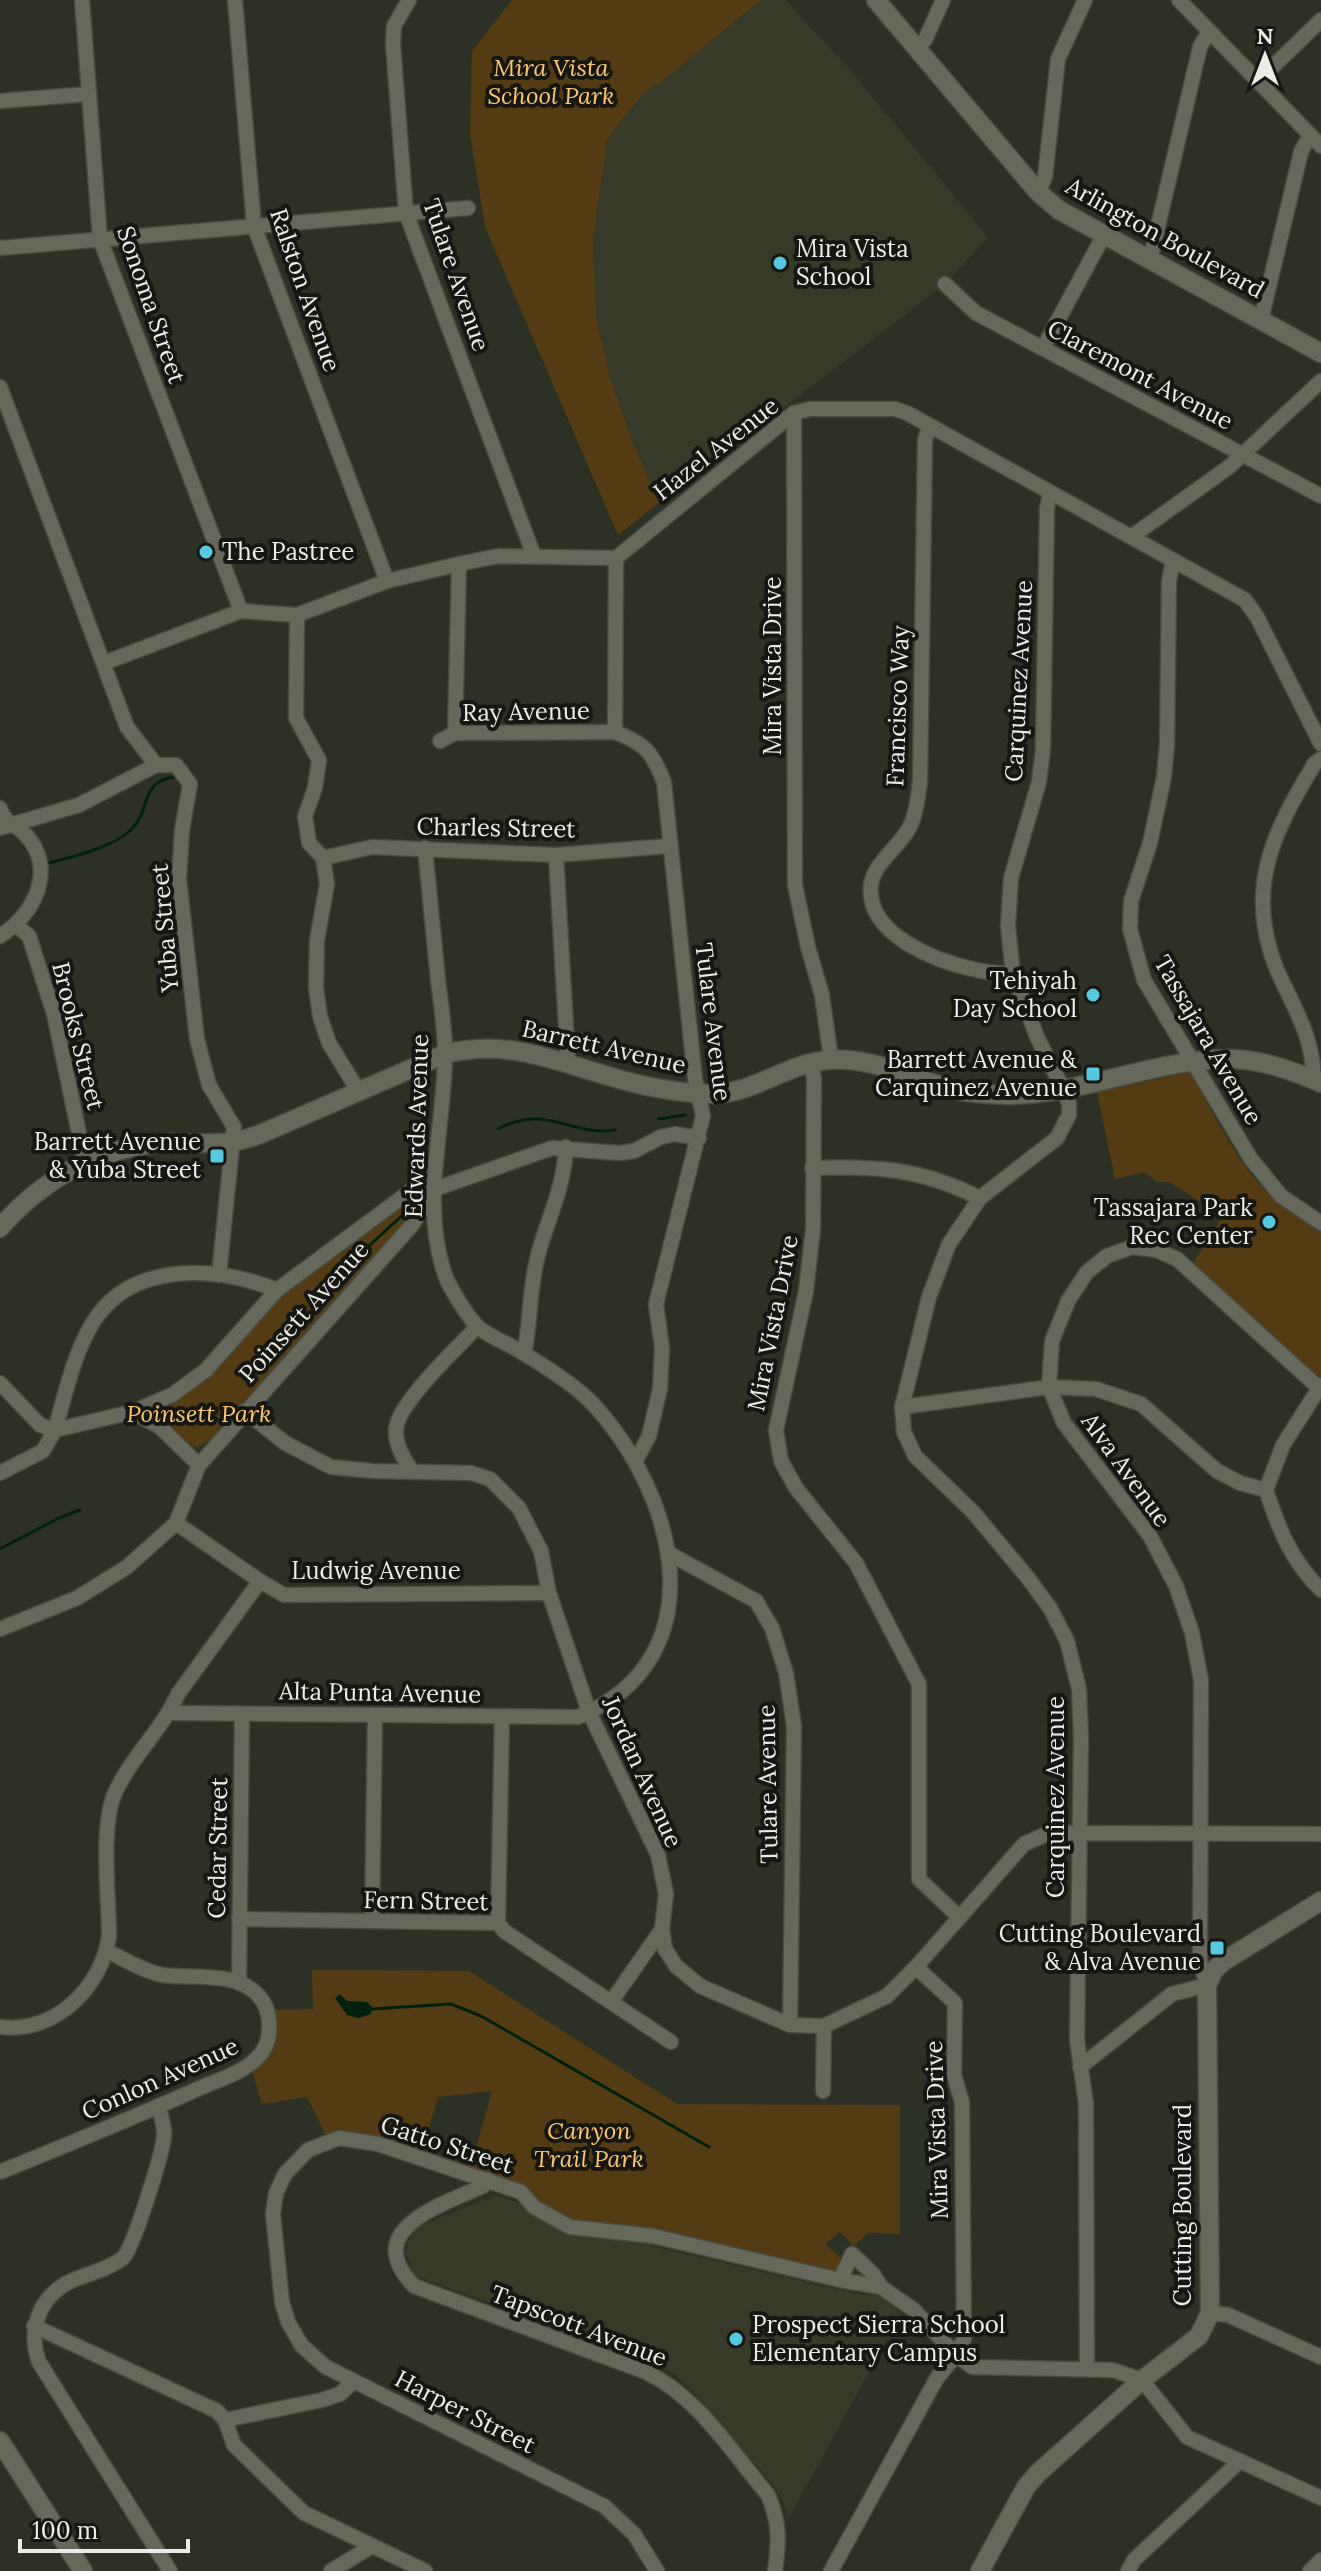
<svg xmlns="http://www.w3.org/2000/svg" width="1321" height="2571" font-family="Lora,serif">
<rect width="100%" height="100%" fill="#2d3025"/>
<!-- built -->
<g fill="#373a29">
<polygon points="761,0 785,0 848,67 988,237 945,284 659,503 632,440 609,375 596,316 593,241 607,139 645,91 661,82"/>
<polygon points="496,2195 520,2204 565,2234 618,2238 651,2243 651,2246 863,2295 875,2295 885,2298 901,2314 788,2520 784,2503 774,2486 686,2384 672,2373 655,2364 424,2279 414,2273 406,2254 407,2243 416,2228"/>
</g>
<!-- green -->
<g fill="#533c14">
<polygon points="512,0 761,0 661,82 645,91 607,139 593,241 596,316 609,375 632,440 659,503 618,535 485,227 470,133 472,51"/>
<path d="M1190,1072C1209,1105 1241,1171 1270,1194C1284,1205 1305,1211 1321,1219V1375L1315,1379L1192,1265L1223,1216L1169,1182H1157L1144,1172L1115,1179L1097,1092Z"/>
<path d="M418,1197L421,1200L407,1221L209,1441L197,1447C187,1445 165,1424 153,1416L154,1408L282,1293L412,1198Z"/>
<polygon points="312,1970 469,1971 677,2104 900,2105 900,2234 868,2233 854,2246 840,2232 825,2244 848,2264 840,2280 661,2238 570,2227 469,2173 492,2091 438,2097 420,2157 329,2142 307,2097 262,2104 250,2064 259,2058 269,2010 313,2009"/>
</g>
<!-- water -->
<polygon fill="#02200f" points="340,1994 347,2001 367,2002 372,2007 371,2014 359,2018 347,2015 335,1998"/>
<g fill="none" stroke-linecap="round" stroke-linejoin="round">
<!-- stream -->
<g stroke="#02200f" stroke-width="3">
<path d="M49,863C75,856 111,848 131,830C152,810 139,780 176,777"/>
<polyline points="659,1119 685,1115"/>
<path d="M498,1129C548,1103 571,1137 615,1130"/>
<polyline points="316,1294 406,1212"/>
<polyline points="0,1549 59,1518 80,1510"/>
<polyline points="372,2009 451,2004 481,2016 709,2147"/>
</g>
<!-- street casing -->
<g stroke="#494b42" stroke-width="17">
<g id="street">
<polyline points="82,0 100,239 241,611"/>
<polyline points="235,0 254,226 387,581"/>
<polyline points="409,0 394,26 393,44 406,213 534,556"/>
<polyline points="1179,0 1321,146"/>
<polyline points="917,49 925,40 943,0"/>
<polyline points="1258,81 1321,20"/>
<polyline points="0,101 89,94"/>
<polyline points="1038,192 1045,177 1058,59 1085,0"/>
<polyline points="0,248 468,208"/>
<polyline points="1150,260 1200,47 1209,31"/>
<polyline points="945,284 976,313 1321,496"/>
<polyline points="1261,320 1301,152 1310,135"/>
<polyline points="1043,348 1104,235"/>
<polyline points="0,387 127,727 156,765 176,765 190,784 182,830 179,879 197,1039 209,1085 234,1127 219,1275"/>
<polyline points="794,413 795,885 808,947 822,995 831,1059"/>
<path d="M929,427L925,440L920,782C918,795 917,812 911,824C902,846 874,861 871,885C865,935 938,962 977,970C988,973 1001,973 1013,974"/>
<polyline points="1050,494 1047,508 1043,749 1039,782 1011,878 1008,926 1013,974 1037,1037 1063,1089 1069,1104 1069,1115 1057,1138 980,1198 949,1244 929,1297 902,1407 904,1432 915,1456 973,1512 1028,1578 1050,1608 1067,1641 1079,1689 1081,1738 1077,2040 1086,2104 1087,2369"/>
<polyline points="1131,537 1229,467 1321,381"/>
<path d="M616,558L615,732C646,744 652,752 664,782L695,1079L703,1116L656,1304L662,1348L660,1389L649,1436L636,1460"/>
<polyline points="1173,561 1169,581 1167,744 1164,777 1150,843 1131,901 1130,929 1144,980 1251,1159 1281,1196 1321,1223"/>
<polyline points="297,615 296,718 319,760 315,788 305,816 309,843 323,858 327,884 317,940 316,988 320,1016 329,1043 359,1092"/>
<polyline points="104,663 241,611 297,615 387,581 459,564 498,556 616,558 794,413 810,409 895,409 907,413 1245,600 1257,617 1321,744"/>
<polyline points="455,733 459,564"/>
<polyline points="440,741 455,733 615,732"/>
<path d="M0,808C6,826 15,823 25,834C58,869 34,915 0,936"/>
<polyline points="0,828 79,805 156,765"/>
<polyline points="556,855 568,1062"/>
<polyline points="323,858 372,847 556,855 669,846"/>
<polyline points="17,926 29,936 54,1014 85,1162"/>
<polyline points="811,1063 814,1079 813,1229 806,1291 776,1430 781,1461 796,1488 856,1563 919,1684 919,1879 959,1917"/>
<path d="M1314,1079C1312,1033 1295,1011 1277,970C1244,890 1273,832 1315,763L1321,759"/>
<path d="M812,1168C877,1166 920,1168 980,1198"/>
<path d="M524,1354C531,1321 529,1288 538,1255C548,1217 564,1189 566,1147"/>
<path d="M0,1383L40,1425L55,1430C65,1395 73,1356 92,1324C130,1260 216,1266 277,1290"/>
<path d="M902,1407L1049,1387L1096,1389L1141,1404L1217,1471L1240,1483L1266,1490C1279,1530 1291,1560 1321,1590"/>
<polyline points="245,1411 285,1443 331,1467 373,1471 471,1473 490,1479 519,1508 541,1551 549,1593 589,1712 658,1855 666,1894 662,1929 665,1949 676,1966 700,1986 790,2025 824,2026 887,1996 916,1967 1024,1844 1049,1833 1321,1834"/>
<polyline points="132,1412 160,1427 199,1465"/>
<path d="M412,1471C404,1459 395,1445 396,1430C396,1405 458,1347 477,1327"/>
<polyline points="0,1473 43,1451 55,1430 132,1412 172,1395 206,1370 277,1290 416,1187 435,1189"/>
<polyline points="1266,1490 1283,1445 1321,1385"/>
<polyline points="176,1523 260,1581 284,1595 549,1593"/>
<polyline points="668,1553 756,1601 772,1628 786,1673 794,1726 790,2025"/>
<polyline points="0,1629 77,1598 127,1567 176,1523 199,1465 412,1225 435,1189 552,1148 619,1153 634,1151 661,1137 675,1134 699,1138"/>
<path d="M170,1713L578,1717C720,1658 676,1493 592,1403C575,1385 535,1360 513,1347C502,1341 486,1335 477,1326C468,1317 449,1287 445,1275C420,1203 445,1126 445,1053C445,1029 441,1004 438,980C434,936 429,892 425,848"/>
<polyline points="239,1919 498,1923 504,1931 671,2042"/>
<polyline points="372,1921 375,1716"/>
<polyline points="498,1923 502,1717"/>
<polyline points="239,1983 242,1714"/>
<polyline points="611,2002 662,1929"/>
<path d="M0,2027C55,2034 102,1987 109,1936C109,1898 100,1826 115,1793C131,1757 162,1730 178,1694L260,1581"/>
<polyline points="1080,2067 1172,1994 1207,1985 1200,1962 1201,1680 1192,1633 1176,1586 1150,1536 1064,1423 1049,1387 1052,1341 1068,1301 1087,1272 1107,1256 1132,1247 1156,1250 1177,1259 1318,1387"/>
<polyline points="823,2091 824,2026"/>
<path d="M158,2106C161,2116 165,2126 164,2136C163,2152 133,2249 123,2258C103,2273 80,2274 62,2286C36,2304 29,2334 39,2362L170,2571"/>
<path d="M0,2172C64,2146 128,2120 191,2092C211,2082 240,2075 256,2059C274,2043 273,2010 257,1994C234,1971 192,1979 163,1975C145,1972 124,1959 107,1951"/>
<path d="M488,2180L483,2186C442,2205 359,2229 414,2286L646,2372C698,2397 731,2451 768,2495C780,2522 779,2542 775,2571"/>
<polyline points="840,2280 852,2254 873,2274 881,2287 914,2310 956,2355 964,2339 962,2102 954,2075 955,2003 916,1967"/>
<polyline points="1210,2313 1228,2315 1321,2357"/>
<polyline points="34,2326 217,2411 225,2420 234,2445 304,2513 425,2571"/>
<polyline points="354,2381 326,2367 302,2346 288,2322 282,2302 273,2214 276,2193 285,2174 308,2150 339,2138 378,2144 521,2192 534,2207 570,2227 653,2236 840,2280 881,2287"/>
<polyline points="225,2420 322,2400 340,2394 354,2381 604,2506 634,2534 657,2571"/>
<polyline points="331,2571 372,2546"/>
<polyline points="831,2571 937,2378 956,2355 972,2367 1113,2370 1142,2380 1187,2437 1321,2498"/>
<polyline points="1128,2571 1134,2560 1240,2461"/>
<polyline points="1310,2571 1321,2560"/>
</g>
</g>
<!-- secondary casing -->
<g stroke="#494b42" stroke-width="21">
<g id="secondary">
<polyline points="876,0 1038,192 1059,210 1321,353"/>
<path d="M0,1228C42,1179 101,1146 166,1143C203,1142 227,1148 263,1133L445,1054C506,1039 549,1059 605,1075C640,1086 676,1093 712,1094C753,1094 788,1063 828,1060C871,1056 912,1079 952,1089C968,1094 989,1094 1006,1095C1083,1095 1156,1058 1233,1059C1263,1060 1294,1071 1321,1083"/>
<polyline points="0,2441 83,2571"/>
<polyline points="980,2571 1026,2487 1038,2473 1142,2380 1199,2336 1210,2313 1207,1985 1214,1970 1224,1961 1321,1901"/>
</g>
</g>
<!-- street -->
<use href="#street" stroke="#65685b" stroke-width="14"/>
<!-- secondary -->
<use href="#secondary" stroke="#65685b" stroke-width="18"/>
</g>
<!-- markers -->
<g fill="#56c9e1" stroke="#161712" stroke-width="3">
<circle cx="780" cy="263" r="8"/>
<circle cx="206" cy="552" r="8"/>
<circle cx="1093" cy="995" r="8"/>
<rect x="1085" y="1066" width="16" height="16" rx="4"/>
<rect x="209" y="1148" width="16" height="16" rx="4"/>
<circle cx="1269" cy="1222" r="8"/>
<rect x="1209" y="1940" width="16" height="16" rx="4"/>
<circle cx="736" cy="2339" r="8"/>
</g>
<g text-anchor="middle" stroke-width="8" stroke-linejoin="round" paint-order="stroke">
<!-- park labels -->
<g font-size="24" font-style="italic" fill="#fcc56d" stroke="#161712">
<text x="551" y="76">Mira Vista<tspan x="551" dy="28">School Park</tspan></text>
<text x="199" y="1422">Poinsett Park</text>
<text x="589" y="2139">Canyon<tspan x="589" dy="28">Trail Park</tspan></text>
</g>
<!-- street labels -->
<g font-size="24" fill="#ebece5" stroke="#161712">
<text transform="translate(1165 238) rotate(29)" y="8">Arlington Boulevard</text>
<text transform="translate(456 275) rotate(71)" y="8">Tulare Avenue</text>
<text transform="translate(305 290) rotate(71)" y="8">Ralston Avenue</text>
<text transform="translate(151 305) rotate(71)" y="8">Sonoma Street</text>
<text transform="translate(1140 375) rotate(28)" y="8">Claremont Avenue</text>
<text transform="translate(716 449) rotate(-38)" y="8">Hazel Avenue</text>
<text transform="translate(773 666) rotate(-90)" y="8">Mira Vista Drive</text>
<text transform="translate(1019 681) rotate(-87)" y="8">Carquinez Avenue</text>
<text transform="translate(898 706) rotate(-88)" y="8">Francisco Way</text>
<text transform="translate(526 712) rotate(-1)" y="8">Ray Avenue</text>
<text transform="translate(496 828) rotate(1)" y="8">Charles Street</text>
<text transform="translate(165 928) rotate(-95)" y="8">Yuba Street</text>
<text transform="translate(713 1022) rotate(83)" y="8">Tulare Avenue</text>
<text transform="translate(78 1036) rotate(76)" y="8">Brooks Street</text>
<text transform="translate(1208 1040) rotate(60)" y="8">Tassajara Avenue</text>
<text transform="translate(604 1047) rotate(13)" y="8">Barrett Avenue</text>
<text transform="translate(417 1126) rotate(-88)" y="8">Edwards Avenue</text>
<text transform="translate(304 1312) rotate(-48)" y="8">Poinsett Avenue</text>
<text transform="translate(773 1323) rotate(-79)" y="8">Mira Vista Drive</text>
<text transform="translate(1126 1470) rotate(54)" y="8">Alva Avenue</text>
<text x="376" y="1579">Ludwig Avenue</text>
<text transform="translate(380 1693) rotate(1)" y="8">Alta Punta Avenue</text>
<text transform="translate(642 1772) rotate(66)" y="8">Jordan Avenue</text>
<text transform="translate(768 1784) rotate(-91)" y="8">Tulare Avenue</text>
<text transform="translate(1056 1797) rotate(-90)" y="8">Carquinez Avenue</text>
<text transform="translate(218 1848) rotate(-89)" y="8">Cedar Street</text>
<text transform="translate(426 1901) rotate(1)" y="8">Fern Street</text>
<text transform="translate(160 2079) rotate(-24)" y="8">Conlon Avenue</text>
<text transform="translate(937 2130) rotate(-92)" y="8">Mira Vista Drive</text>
<text transform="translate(447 2145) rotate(18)" y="8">Gatto Street</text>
<text transform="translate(1183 2205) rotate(-90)" y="8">Cutting Boulevard</text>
<text transform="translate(579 2326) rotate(21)" y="8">Tapscott Avenue</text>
<text transform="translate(465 2412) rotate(27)" y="8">Harper Street</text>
</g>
<!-- poi labels -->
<g font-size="24" fill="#ebece5" stroke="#161712" text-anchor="end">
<text x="796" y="257" text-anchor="start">Mira Vista<tspan x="796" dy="28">School</tspan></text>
<text x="222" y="560" text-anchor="start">The Pastree</text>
<text x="1077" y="989">Tehiyah<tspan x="1077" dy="28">Day School</tspan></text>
<text x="1077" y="1068">Barrett Avenue &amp;<tspan x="1077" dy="28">Carquinez Avenue</tspan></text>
<text x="201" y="1150">Barrett Avenue<tspan x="201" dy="28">&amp; Yuba Street</tspan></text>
<text x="1253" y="1216">Tassajara Park<tspan x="1253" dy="28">Rec Center</tspan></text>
<text x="1201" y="1942">Cutting Boulevard<tspan x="1201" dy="28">&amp; Alva Avenue</tspan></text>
<text x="752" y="2333" text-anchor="start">Prospect Sierra School<tspan x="752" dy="28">Elementary Campus</tspan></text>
</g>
</g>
<!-- north arrow -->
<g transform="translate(1265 56)" stroke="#161712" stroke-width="6" paint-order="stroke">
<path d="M0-6L14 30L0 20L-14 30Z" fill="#ebece5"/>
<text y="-12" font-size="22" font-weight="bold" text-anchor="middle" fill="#ebece5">N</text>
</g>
<!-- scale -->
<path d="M20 2539v12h168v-12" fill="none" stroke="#ebece5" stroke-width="4"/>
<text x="32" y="2539" font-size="24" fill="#ebece5" stroke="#161712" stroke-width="6" paint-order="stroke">100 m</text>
</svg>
